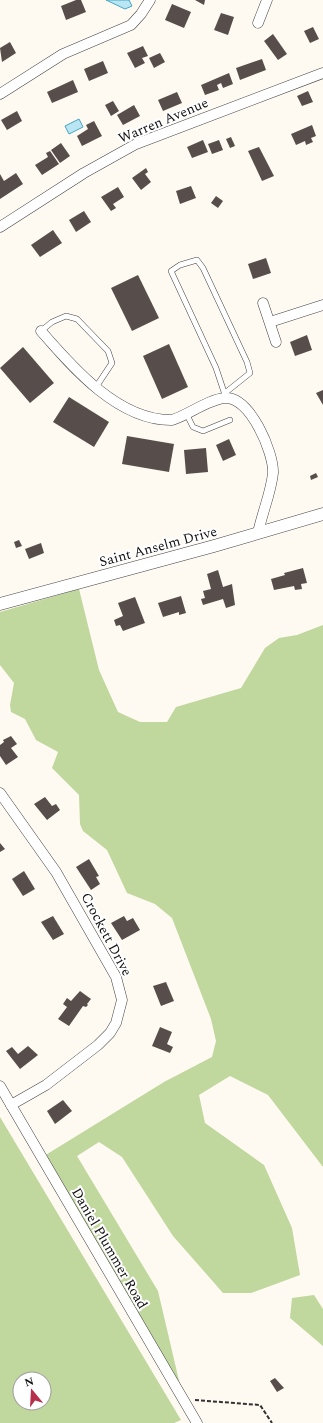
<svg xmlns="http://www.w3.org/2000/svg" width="323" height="1423" font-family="Spectral,serif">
<rect width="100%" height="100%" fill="#fefaf1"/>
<!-- forest -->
<g fill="#c0d79d" fill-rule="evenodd">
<polygon points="79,589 99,670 118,712 140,722 167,722 176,707 241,688 265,648 279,638 297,635 323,625 323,1167 268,1095 230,1076 199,1095 205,1123 264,1165 292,1228 300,1275 251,1293 223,1293 173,1236 122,1157 99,1142 77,1156 158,1291 184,1402 44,1156 164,1082 212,1057 216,1041 211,1019 172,918 155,904 127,893 107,850 83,831 80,824 79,795 52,768 58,752 36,740 25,719 11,712 10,705 14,683 0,665 0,612"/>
<path d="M0,1117L181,1420L174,1423H0ZM20,1379H44V1403H20Z"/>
<polygon points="314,1295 323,1309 323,1346 290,1318 292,1298"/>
</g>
<!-- water -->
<g fill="#b9e6f2" stroke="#44a6c5">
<polygon points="106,0 129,0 132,6 125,9"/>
<polygon points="79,119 83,127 69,134 65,126"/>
</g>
<!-- building -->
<g fill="#574e4c">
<polygon points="76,0 81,0 86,12 66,20 61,6"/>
<polygon points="195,0 205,0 204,5"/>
<polygon points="172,4 191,12 184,28 165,20"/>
<polygon points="221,13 234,17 228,35 214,30"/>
<polygon points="313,27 319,39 310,43 304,31"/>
<polygon points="273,34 287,54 278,60 264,41"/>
<polygon points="10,42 16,53 2,62 0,48"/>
<polygon points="143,46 148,56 142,58 145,63 135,68 127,53"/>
<polygon points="160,53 165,62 154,68 149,58"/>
<polygon points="262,59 266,70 240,80 236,68"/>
<polygon points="103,61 108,73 89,81 84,69"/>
<polygon points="229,73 233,84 223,88 221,83 217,85 219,90 205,95 201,85"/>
<polygon points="73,80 78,92 52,103 47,92"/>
<polygon points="308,91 313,102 302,106 297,96"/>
<polygon points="177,92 182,103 163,111 158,100"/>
<polygon points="113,101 119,111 111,116 105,105"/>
<polygon points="134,105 140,116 123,125 117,115"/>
<polygon points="17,111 22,121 7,130 1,120"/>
<polygon points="94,121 102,136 82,146 77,136 88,129 86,125"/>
<polygon points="312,125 316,136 311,138 313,142 306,145 305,141 296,145 291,134"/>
<polygon points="231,137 235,146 230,148 226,139"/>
<polygon points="203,140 208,152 192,158 187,147"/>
<polygon points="219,140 223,150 212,154 208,144"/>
<polygon points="61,143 70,156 60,163 51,150"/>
<polygon points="259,147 274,176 262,181 248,151"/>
<polygon points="50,151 59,164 42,175 35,165 48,157 46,153"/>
<polygon points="146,168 148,172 145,174 151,182 141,190 132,178"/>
<polygon points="16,173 23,184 0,199 0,174 4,181"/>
<polygon points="191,186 196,198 180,204 176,191"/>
<polygon points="118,187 124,197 113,204 116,208 111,211 101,197"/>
<polygon points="216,196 223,201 218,208 211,203"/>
<polygon points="84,211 91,222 76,232 69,220"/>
<polygon points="53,230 62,243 40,257 31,245"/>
<polygon points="266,258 271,273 253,279 248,264"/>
<polygon points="138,275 159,318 132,331 111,288"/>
<polygon points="307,335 312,350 295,356 290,342"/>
<polygon points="169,344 188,387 162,399 143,356"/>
<polygon points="23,347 54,383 30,403 0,368"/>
<polygon points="323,390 323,405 316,393"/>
<polygon points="69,397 109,422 94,447 53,422"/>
<polygon points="127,436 174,444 169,472 122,464"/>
<polygon points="229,439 236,455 223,461 216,445"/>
<polygon points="206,448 208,472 186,474 184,450"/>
<polygon points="316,473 318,477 311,480 310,476"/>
<polygon points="19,540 22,546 16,548 14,542"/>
<polygon points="41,543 44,553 29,559 25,549"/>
<polygon points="303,568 307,583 301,584 302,589 295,590 294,586 274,590 271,579 285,575 284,573"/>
<polygon points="218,570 223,587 232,584 235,605 226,608 223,599 203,605 201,599 205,598 203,591 211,589 207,574"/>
<polygon points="181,596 186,613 179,615 179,612 163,617 158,603"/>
<polygon points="135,597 145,623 123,631 120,625 116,626 114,620 123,616 118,603"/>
<polygon points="11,736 17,744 11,748 18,757 6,765 0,756 0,745 4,742 3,740"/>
<polygon points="45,797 52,806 56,804 60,810 47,820 34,804"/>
<polygon points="0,843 5,849 0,852"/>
<polygon points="89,859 99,876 96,877 100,884 91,890 76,867"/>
<polygon points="24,871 35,889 23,896 12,879"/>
<polygon points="53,916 64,934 53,940 41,922"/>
<polygon points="124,916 127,921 133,918 140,930 122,940 111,923"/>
<polygon points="166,982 174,1001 161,1006 153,986"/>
<polygon points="80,991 91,999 87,1004 88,1005 86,1007 83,1006 69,1026 58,1019 67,1007 63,1004 67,998 71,1001"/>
<polygon points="160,1027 172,1032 167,1044 173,1047 170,1053 152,1046"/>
<polygon points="28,1046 38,1055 20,1069 6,1051 12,1047 18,1054"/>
<polygon points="63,1100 72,1111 55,1124 47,1111"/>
<polygon points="275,1378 284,1388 277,1392 270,1381"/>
</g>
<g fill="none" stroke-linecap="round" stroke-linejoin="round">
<!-- service casing -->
<g stroke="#424242" stroke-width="6">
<g id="service">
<polyline points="41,331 52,322 66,316 77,319 108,351 112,363 96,387"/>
<polyline points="225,393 250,373 247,362 203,268 197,260 180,265 171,271 216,368 226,398"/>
<polyline points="187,415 193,427 203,431 230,420"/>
</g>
</g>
<!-- minor casing -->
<g stroke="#424242" stroke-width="11">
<g id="minor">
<polyline points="258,23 267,0"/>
<polyline points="0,94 63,54 131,25 141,14 150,0"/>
<polyline points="0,227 84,173 136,144 323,73"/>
<polyline points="263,303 276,342"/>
<polyline points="270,322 323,305"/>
<path d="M41,331C73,368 119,421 172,420C188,415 209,399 225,398C250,396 274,453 273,473C271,493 262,513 258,533"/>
<polyline points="0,793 56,872 116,977 122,1000 116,1023 110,1033 98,1045 46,1085 11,1105"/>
<polyline points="0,1086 197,1423"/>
</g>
</g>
<!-- tertiary casing -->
<g stroke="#424242" stroke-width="13">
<polyline id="tertiary" points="0,604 214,546 323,514"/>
</g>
<!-- path -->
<polyline stroke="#313131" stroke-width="2" stroke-dasharray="4 2" stroke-linecap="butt" points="195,1400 260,1405 272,1423"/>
<!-- service -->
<use href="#service" stroke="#fff" stroke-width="5"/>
<!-- minor -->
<use href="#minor" stroke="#fff" stroke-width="10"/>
<!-- tertiary -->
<use href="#tertiary" stroke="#fff" stroke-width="12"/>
</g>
<g text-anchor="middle" stroke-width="4" stroke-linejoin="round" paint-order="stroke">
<!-- street labels -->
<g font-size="14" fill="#0f0f0f" stroke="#fff">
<text transform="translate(163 120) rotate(-23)" y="5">Warren Avenue</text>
<text transform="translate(158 546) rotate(-15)" y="5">Saint Anselm Drive</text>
<text transform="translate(107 934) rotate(62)" y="5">Crockett Drive</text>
<text transform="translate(110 1248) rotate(60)" y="5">Daniel Plummer Road</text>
</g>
</g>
<!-- north arrow -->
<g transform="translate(32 1391) rotate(342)"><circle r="19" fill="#ffffff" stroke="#9f9f9f"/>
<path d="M0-3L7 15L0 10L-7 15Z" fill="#b62f4b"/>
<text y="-6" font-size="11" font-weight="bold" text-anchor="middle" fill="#0f0f0f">N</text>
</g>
</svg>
